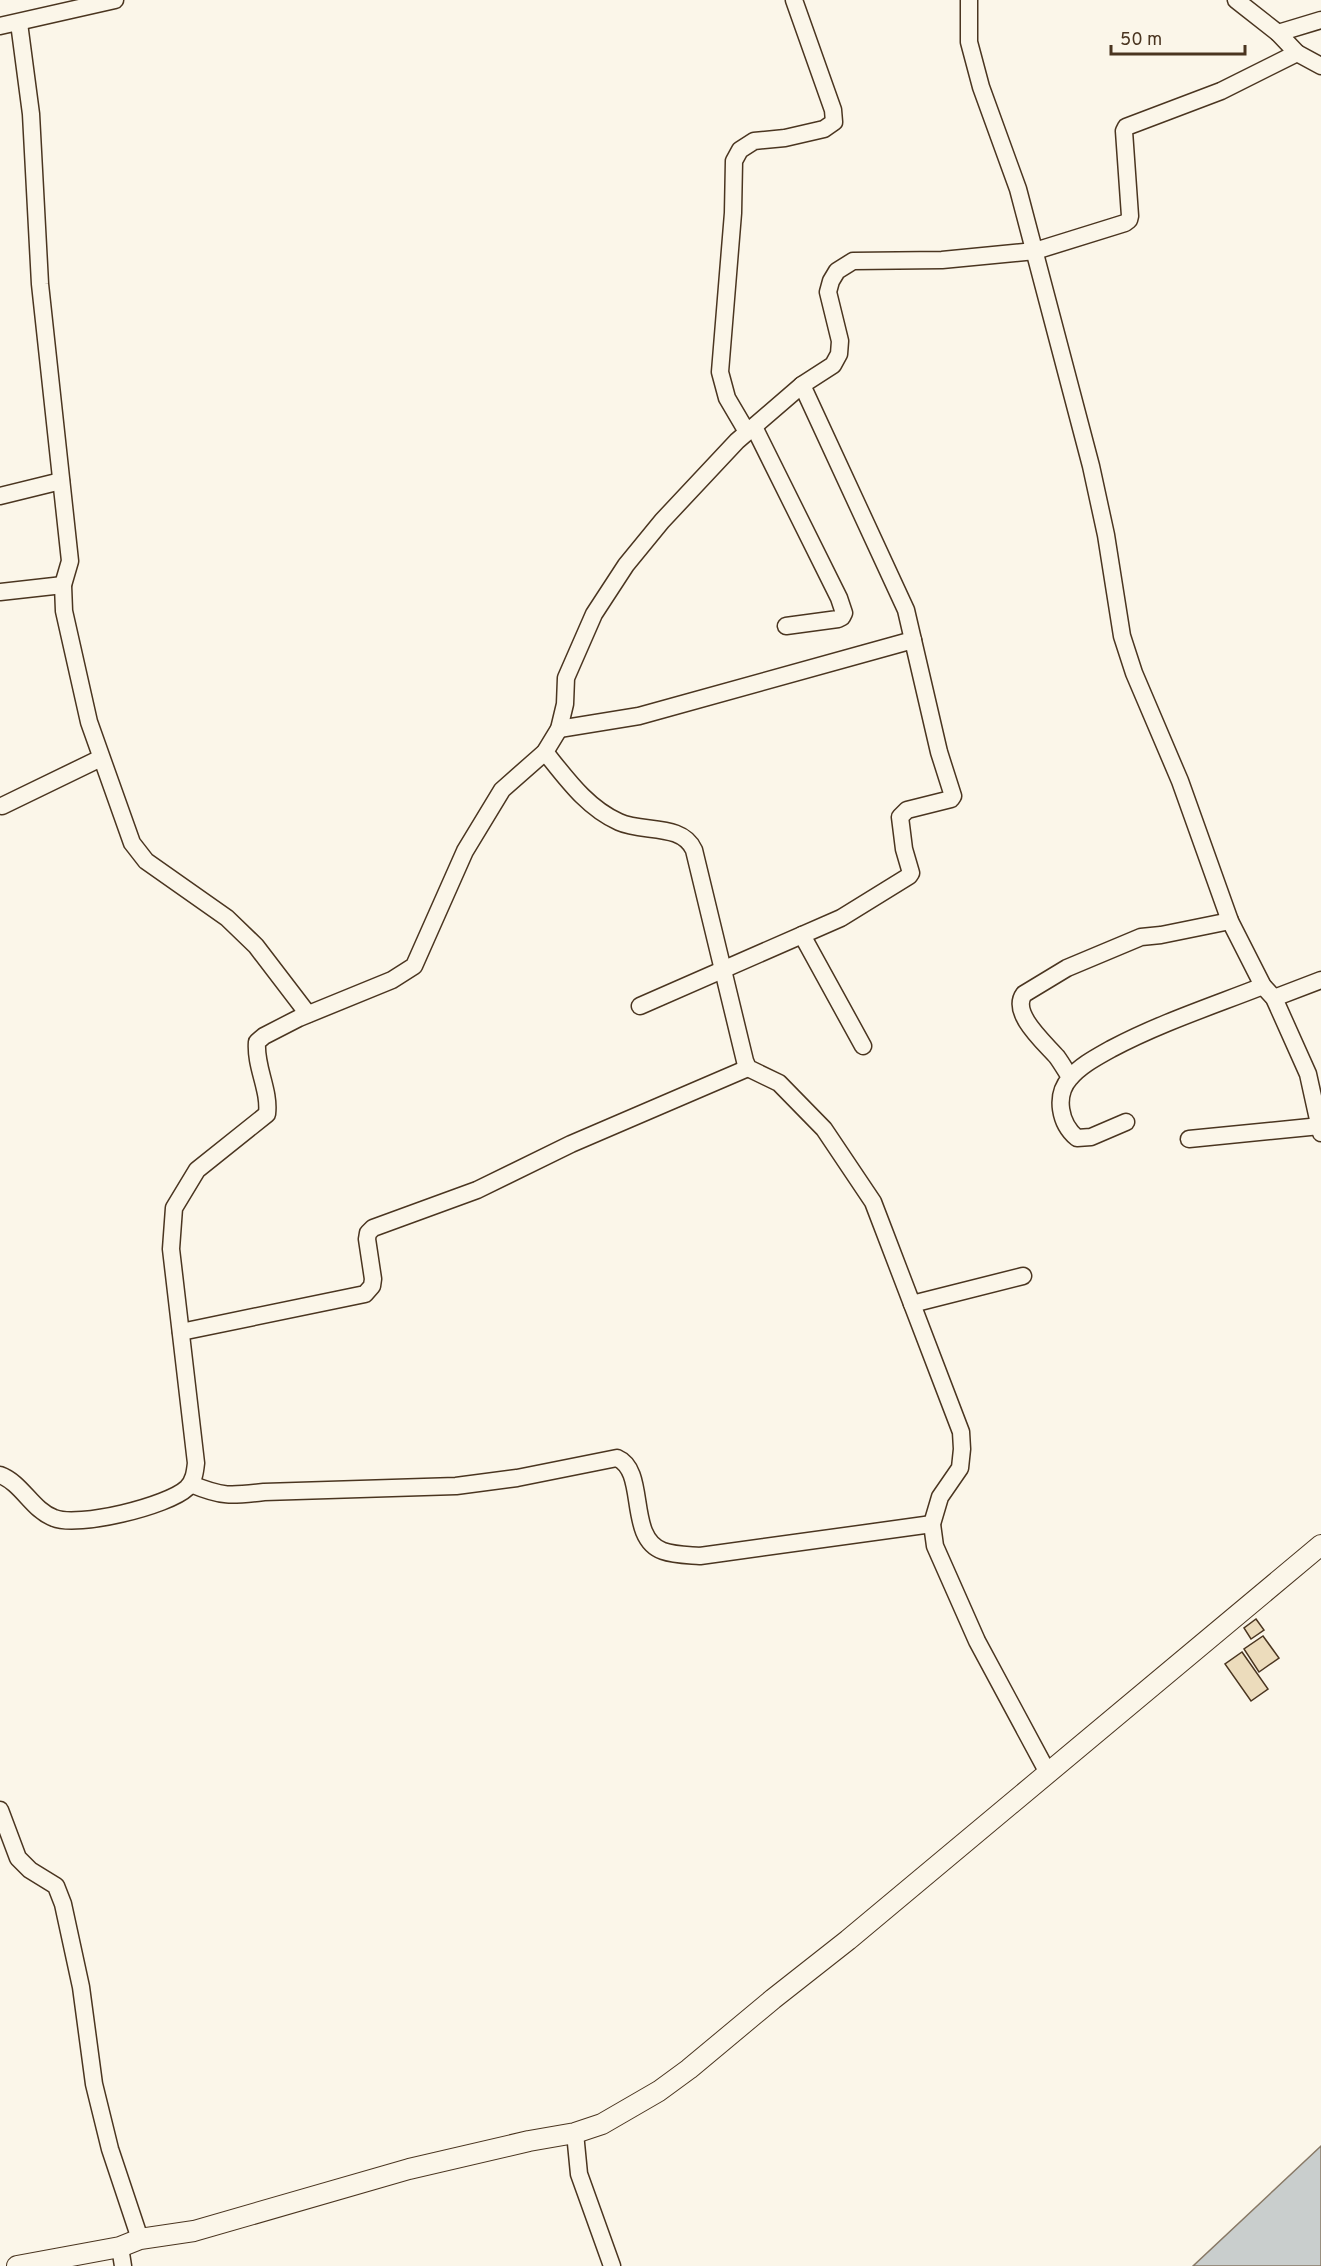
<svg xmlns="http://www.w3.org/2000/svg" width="1321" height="2266" font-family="Overpass,sans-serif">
<rect width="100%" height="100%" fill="#fbf6e9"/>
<!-- water -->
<polygon fill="#c9cecd" stroke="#887966" stroke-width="1.5" points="1321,2146 1321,2266 1193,2266"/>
<!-- building -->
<g fill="#ecdcbc" stroke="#4a3520" stroke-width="1.5">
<polygon points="1256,1619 1264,1630 1251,1639 1244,1628"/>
<polygon points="1263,1636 1279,1658 1259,1672 1244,1649"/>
<polygon points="1242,1652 1268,1689 1251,1701 1225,1664"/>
</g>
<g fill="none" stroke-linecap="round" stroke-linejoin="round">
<!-- minor casing -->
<g stroke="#4a3520" stroke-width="19">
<g id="minor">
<polyline points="969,0 969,42 981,87 1018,189 1091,466 1106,535 1122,636 1134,673 1180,781 1230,921 1263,986 1274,998 1308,1074 1321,1133"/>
<polyline points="1236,0 1278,33 1297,53 1321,66"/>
<polyline points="19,23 31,114 40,284 70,561 63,585 64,611 89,722 132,843 146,861 227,918 256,946 308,1014"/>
<polyline points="0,26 115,0"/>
<polyline points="1278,33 1321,20"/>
<polyline points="754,427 839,598 844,613 842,617 838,619 786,626"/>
<polyline points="747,432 727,398 720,372 733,213 734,161 740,150 754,141 785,138 824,129 834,122 833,110 794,0"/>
<polyline points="0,496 61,481"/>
<polyline points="0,592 63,585"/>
<polyline points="559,729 639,716 913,640"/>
<path d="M545,752C566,778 587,808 619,822C643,833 682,823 694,850L745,1061L748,1068L779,1083L824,1129L873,1202L961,1432L962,1449L960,1468L940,1497L932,1524L935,1546L977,1641L1048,1773"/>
<polyline points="2,806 101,758"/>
<polyline points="802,935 863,1046"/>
<polyline points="1274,998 1321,980"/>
<polyline points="640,1006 841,918 909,876 911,873 904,849 900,817 907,810 951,799 953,796 939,752 906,610 802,385"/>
<path d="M1070,1077C1066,1071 1062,1064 1057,1057C1045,1043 1010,1013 1024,994L1067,968L1141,937L1161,935L1230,921"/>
<path d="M1126,1122L1091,1137L1077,1138C1060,1124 1054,1096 1070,1078C1081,1065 1097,1057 1111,1049C1160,1023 1212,1006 1263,986"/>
<polyline points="1189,1139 1320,1126"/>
<polyline points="912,1304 1023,1276"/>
<polyline points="181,1332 365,1294 372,1286 373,1279 367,1239 368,1233 373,1228 477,1190 571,1144 748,1068"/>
<path d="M0,1475C22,1483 32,1510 54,1518C78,1528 168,1506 187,1488C194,1481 195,1472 196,1463L171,1249L174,1208L197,1170L267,1114C270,1090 255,1067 257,1042L264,1036L299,1018L392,980L414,966L465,851L502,790L545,752L559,729L565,704L566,678L594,614L626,565L662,521L737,441L802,385L833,365L839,354L840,341L828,292L831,281L837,271L853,261L942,260L1035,251L1125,223L1129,220L1130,216L1124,131L1126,127L1221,91L1297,53"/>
<path d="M191,1484C222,1497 231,1496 264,1492L456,1486L517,1478L617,1458C648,1471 626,1538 663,1551C674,1555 688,1555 700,1556L932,1524"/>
<polyline points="0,1810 18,1858 30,1870 56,1886 63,1904 81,1987 94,2084 110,2149 140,2239"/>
<polyline points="575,2133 579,2174 612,2266"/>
<polyline points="120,2247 123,2266"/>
</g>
</g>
<!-- tertiary casing -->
<g stroke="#4a3520" stroke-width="22">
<polyline id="tertiary" points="17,2266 120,2247 140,2239 194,2231 409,2169 529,2141 575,2133 602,2124 659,2091 689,2069 773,1999 848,1940 1321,1545"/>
</g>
<!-- minor -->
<use href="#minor" stroke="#fbf6e9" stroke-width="16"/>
<!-- tertiary -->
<use href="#tertiary" stroke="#fbf6e9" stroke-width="20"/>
</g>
<!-- scale -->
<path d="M1111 45v9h134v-9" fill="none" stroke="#4a3520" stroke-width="3"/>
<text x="1120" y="45" font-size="18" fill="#4a3520" stroke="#fbf6e9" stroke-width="4.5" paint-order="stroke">50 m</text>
</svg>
